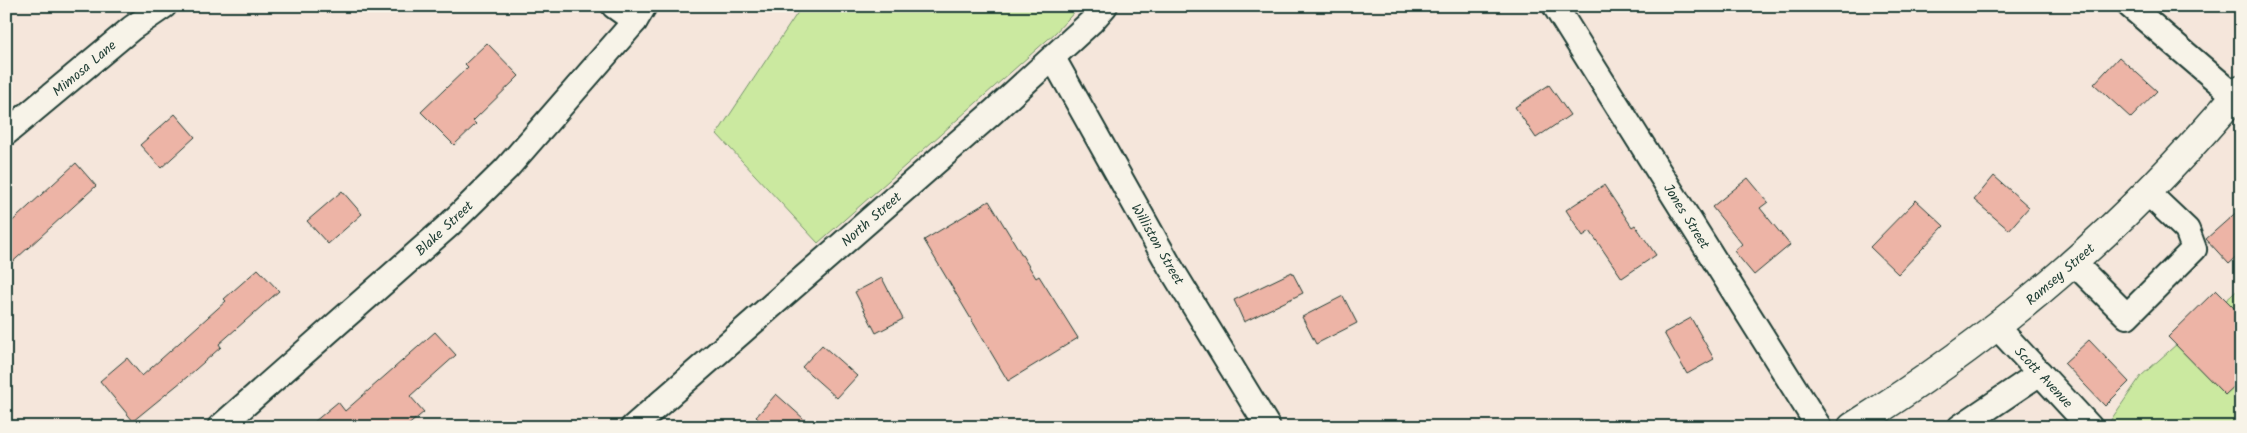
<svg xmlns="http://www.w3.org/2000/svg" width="2247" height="433" font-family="Kalam,sans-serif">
<rect width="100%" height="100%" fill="#f5e6db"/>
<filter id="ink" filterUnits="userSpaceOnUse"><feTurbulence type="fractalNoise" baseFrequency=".02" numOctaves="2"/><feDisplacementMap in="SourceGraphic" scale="10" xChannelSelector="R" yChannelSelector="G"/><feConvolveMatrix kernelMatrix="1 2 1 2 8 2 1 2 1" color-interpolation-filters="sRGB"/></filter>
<g filter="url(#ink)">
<!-- green -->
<g fill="#cbe9a0" stroke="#75936a">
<polygon points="802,6 1080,6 1055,33 818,243 717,134"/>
<polygon points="2241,287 2241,427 2106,427 2141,376"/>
</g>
<!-- building -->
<g fill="#edb4a6" stroke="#1f3d34">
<polygon points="487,43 519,76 473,121 476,124 454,145 421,112 468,67 465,64"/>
<polygon points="2119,57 2157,91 2131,118 2094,84"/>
<polygon points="1549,85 1570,115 1536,138 1515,107"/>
<polygon points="175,114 195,137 161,168 140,145"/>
<polygon points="76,163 96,186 6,268 6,227"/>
<polygon points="1994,176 2029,207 2009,230 1974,200"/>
<polygon points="1748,178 1768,202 1760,208 1790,245 1754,275 1734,251 1742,244 1712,207"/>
<polygon points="1604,185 1632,227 1635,225 1656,255 1622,278 1590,231 1583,236 1566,210"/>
<polygon points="342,191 362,214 328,244 307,221"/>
<polygon points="1916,200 1944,226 1898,274 1870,247"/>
<polygon points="989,201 1036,278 1039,276 1078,338 1008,381 924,240"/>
<polygon points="2241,208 2241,253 2229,264 2206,239"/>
<polygon points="258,269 279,291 219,344 221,347 187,377 133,421 100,381 127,358 142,376 226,301 224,299"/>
<polygon points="1292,272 1303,293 1244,322 1234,300"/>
<polygon points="882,278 903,319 876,333 855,292"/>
<polygon points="2216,290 2241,315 2241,380 2225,395 2168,337"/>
<polygon points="1343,296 1357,323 1316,344 1302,317"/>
<polygon points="1691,318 1714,359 1687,374 1664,333"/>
<polygon points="435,332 456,355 410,396 424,412 406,427 308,427 338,402 345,411"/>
<polygon points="2089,340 2129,382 2105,406 2064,363"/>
<polygon points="822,345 857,376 837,398 802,367"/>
<polygon points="776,394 813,427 767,427 756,417"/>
</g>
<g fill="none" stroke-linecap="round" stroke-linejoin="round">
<!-- minor casing -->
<g stroke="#1f3d34" stroke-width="28">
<g id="minor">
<polyline points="614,6 635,21"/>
<polyline points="1555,6 1819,427"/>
<polyline points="2130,6 2235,96"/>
<polyline points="1053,58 1169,265 1268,427"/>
<polyline points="6,133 132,28 164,6"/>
<polyline points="2074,263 2127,316 2194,249 2187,230 2148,193"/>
<polyline points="1997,327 2090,427"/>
<polyline points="220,427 449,225 506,169 635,21 644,6"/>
<polyline points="633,427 993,112 1091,22 1105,6"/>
<polyline points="1960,427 2040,373"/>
</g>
</g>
<!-- major casing -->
<g stroke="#1f3d34" stroke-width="31">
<path id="major" d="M1852,427C2004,332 2125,227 2241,89"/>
</g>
<!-- minor -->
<use href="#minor" stroke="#f7f3e8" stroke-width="24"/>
<!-- major -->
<use href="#major" stroke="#f7f3e8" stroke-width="28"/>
</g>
</g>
<g text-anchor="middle" stroke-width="4" stroke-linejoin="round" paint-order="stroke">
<!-- street labels -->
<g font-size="14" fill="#1f3d34" stroke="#f7f3e8">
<text transform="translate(84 68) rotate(-40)" y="5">Mimosa Lane</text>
<text transform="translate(1687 216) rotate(58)" y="5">Jones Street</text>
<text transform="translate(871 219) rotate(-41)" y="5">North Street</text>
<text transform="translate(444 228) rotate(-43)" y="5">Blake Street</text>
<text transform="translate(1158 244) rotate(60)" y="5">Williston Street</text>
<text transform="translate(2060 274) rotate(-41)" y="5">Ramsey Street</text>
<text transform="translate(2044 377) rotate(47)" y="5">Scott Avenue</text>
</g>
</g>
<!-- margin -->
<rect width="2247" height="433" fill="none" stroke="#f7f3e8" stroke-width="25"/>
<rect x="12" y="12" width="2222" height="408" fill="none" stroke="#1f3d34" stroke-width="2" filter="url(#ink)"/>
</svg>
